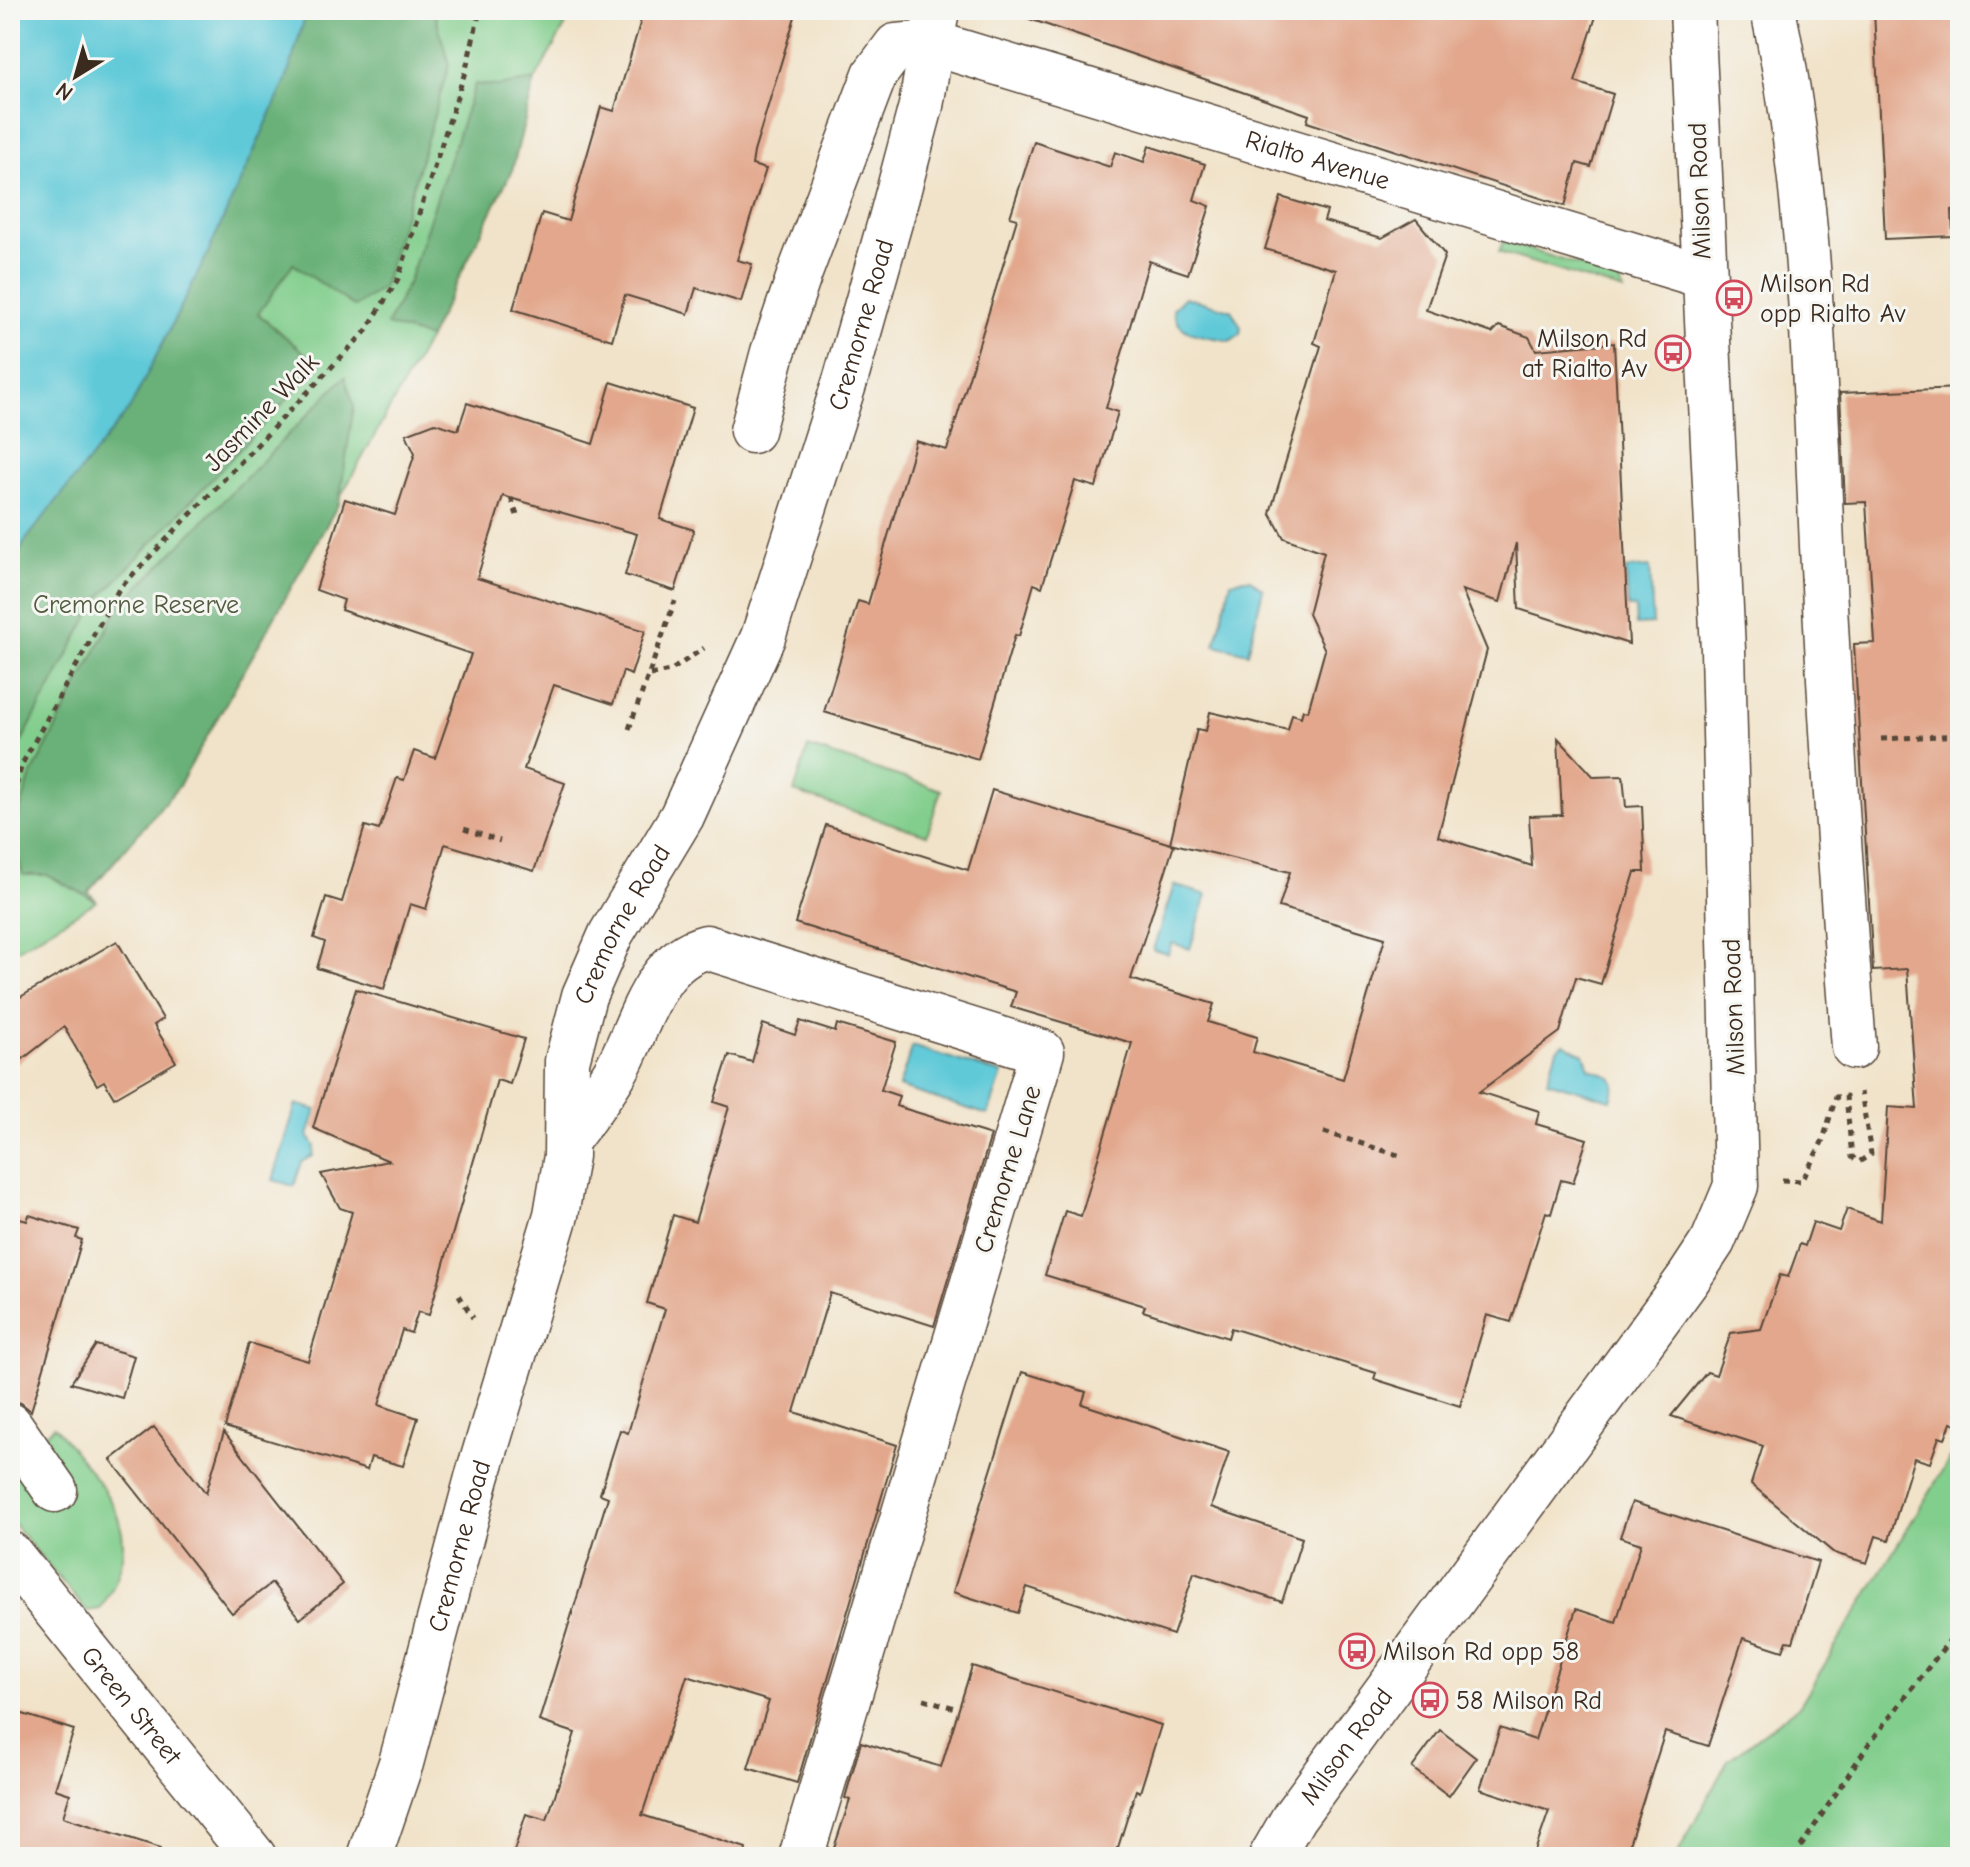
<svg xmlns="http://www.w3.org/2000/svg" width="1970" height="1867" font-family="'Comic Neue',sans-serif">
<rect width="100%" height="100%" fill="#f6f6f2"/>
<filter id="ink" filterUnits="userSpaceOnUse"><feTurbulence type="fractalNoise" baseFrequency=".0125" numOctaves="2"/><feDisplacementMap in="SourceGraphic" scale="16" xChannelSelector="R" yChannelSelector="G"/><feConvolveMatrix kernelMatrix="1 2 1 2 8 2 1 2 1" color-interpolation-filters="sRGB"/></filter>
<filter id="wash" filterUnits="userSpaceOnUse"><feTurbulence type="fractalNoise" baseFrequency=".006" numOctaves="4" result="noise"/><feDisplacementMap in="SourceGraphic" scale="32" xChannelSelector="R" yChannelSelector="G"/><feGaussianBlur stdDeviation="1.8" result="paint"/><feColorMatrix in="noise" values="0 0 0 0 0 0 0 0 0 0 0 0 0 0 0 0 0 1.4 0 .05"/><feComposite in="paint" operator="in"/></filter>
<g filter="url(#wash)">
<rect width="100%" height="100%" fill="#f1e3c9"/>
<!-- green -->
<g fill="#82ce8d" stroke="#5e7c56" stroke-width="2">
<polygon points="307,10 574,10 535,80 512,170 429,338 179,786 88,892 97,901 10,954 10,572 286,80"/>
<polygon points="1503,241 1616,277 1624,291 1499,252"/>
<polygon points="808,747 941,790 927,835 794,792"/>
<path d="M54,1426C101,1487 155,1530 100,1609L87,1611L10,1520V1446L38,1443Z"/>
<polygon points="1960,1442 1960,1857 1676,1857 1728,1760 1800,1705"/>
</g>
<!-- forest -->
<g fill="#69b178" stroke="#526e4b" stroke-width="2">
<polygon points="307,10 434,10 449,65 383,287 355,307 293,264 258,314 319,365 97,601 10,763 10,572 25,541 130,408 206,257 286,80"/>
<polygon points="535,80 512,170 429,338 387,325 409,281 475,84 498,86"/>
<polygon points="345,377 354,406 339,503 179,786 88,892 97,901 47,875 23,875 12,836 30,778 118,608"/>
</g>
<!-- water -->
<g fill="#5ec9d8" stroke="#4c7a7b" stroke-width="2">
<polygon points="10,10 307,10 286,80 206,257 130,408 25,541 10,572"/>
<path d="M1185,297L1231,310L1241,327L1240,334L1230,341C1206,335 1176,338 1173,309Z"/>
<polygon points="1650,567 1653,624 1636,625 1635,608 1628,607 1626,569"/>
<polygon points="1241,579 1250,579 1263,589 1248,653 1215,645 1231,582"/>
<polygon points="1174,885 1207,895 1190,949 1172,943 1168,954 1153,950"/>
<polygon points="1564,1044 1584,1054 1589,1068 1611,1077 1615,1084 1611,1100 1547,1081 1557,1049"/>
<polygon points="912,1046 1002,1074 988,1115 899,1087"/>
<polygon points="296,1104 316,1110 308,1136 315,1146 313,1156 302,1162 294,1186 273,1180"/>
</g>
<g id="blocks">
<!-- building -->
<g fill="#e2a78c">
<polygon points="644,10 797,10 754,152 752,165 766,169 737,260 752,264 741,302 696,288 688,314 625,295 612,340 513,309 542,213 568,221 601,107 614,111"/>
<polygon points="1025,10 1598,10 1575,82 1613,94 1591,167 1577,163 1565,206 1307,122 1309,115 1024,17"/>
<polygon points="1874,10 1960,10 1960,209 1952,210 1953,236 1885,239"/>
<polygon points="1034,142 1110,167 1115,152 1144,162 1149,146 1205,164 1194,200 1210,206 1188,274 1149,261 1106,408 1118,412 1096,487 1075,481 1042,587 1034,584 1019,636 1015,635 978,759 824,712 858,601 868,604 916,441 947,450 1017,219 1010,217"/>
<polygon points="1281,197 1327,211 1324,221 1382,238 1416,219 1445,255 1426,310 1492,333 1499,326 1529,337 1536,350 1614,343 1629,644 1519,609 1516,543 1500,602 1462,590 1487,650 1438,836 1532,866 1529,816 1562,815 1558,738 1594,777 1623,776 1626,807 1642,806 1645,872 1635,872 1601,984 1576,977 1560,1032 1479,1092 1539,1111 1536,1124 1587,1139 1573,1183 1561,1180 1551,1214 1546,1212 1511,1322 1487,1315 1460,1406 1374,1379 1376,1373 1231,1328 1228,1338 1143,1311 1145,1306 1045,1275 1065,1211 1081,1216 1132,1043 1011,1007 1016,992 795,923 826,825 968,870 992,790 1174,845 1131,979 1214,1004 1208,1022 1257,1037 1253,1052 1343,1079 1385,938 1279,907 1290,872 1170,843 1197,729 1206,731 1210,712 1288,730 1292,714 1301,717 1303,710 1308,711 1325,650 1308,614 1324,552 1284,538 1270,513 1321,346 1314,343 1336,270 1265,249"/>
<polygon points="611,382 693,408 660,519 694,530 675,591 625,575 637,534 503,496 477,578 645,631 631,675 623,671 613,704 554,685 524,769 565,783 534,871 445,844 426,909 410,904 384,989 317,968 325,942 314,938 326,897 342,902 365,826 379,830 397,778 404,780 414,751 435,758 471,654 341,610 344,600 316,590 345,499 395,515 415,453 406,434 435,423 458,430 467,403 593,444"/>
<polygon points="1960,388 1960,1426 1951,1423 1945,1439 1939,1437 1930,1463 1914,1458 1889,1540 1876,1536 1867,1563 1834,1553 1751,1484 1763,1446 1671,1416 1707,1372 1716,1375 1731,1333 1761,1329 1780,1275 1788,1277 1800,1244 1805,1246 1813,1222 1839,1231 1847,1209 1881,1221 1888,1107 1917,1109 1907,969 1873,971 1854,644 1875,643 1866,502 1845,503 1840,393"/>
<polygon points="117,941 163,1019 154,1025 176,1062 114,1098 104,1081 97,1085 64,1027 10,1069 10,1003"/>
<polygon points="356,989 524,1039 510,1084 497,1080 429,1315 418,1312 411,1333 402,1330 379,1405 418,1418 403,1466 371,1457 367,1470 225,1427 249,1343 308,1361 352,1212 340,1208 321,1174 389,1161 313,1128"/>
<polygon points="800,1021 835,1032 837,1024 896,1042 881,1090 899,1096 896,1106 991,1135 934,1326 830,1293 794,1412 897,1445 797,1783 748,1768 769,1701 687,1676 642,1815 746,1848 745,1857 512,1857 526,1814 547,1820 575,1733 539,1721 608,1497 600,1494 620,1430 628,1433 665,1309 647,1303 673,1215 695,1222 729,1107 714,1102 729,1055 752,1062 763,1024 795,1035"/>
<polygon points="29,1215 79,1230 76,1238 82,1240 31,1411 21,1403 10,1400 10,1216 27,1221"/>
<polygon points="96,1345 134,1356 122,1398 71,1383"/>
<polygon points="1022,1372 1086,1392 1082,1404 1229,1452 1211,1507 1302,1538 1282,1602 1194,1573 1173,1635 1027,1587 1018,1613 953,1592"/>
<polygon points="154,1427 206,1493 224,1432 343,1584 300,1619 272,1583 232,1613 111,1460"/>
<polygon points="1632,1502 1818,1562 1793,1642 1787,1641 1783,1651 1743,1638 1708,1746 1665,1732 1625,1857 1533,1857 1549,1811 1480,1789 1500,1728 1535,1740 1576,1609 1616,1622 1641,1544 1620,1537"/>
<polygon points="972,1666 1161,1725 1140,1792 1136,1790 1115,1857 831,1857 850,1800 845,1798 861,1742 941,1767"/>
<polygon points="10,1710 74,1730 55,1789 70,1794 63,1817 161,1848 160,1857 40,1857 10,1847"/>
<polygon points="1440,1730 1476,1758 1449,1796 1412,1768"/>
</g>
</g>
</g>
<g filter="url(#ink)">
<use href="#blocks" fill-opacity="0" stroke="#564638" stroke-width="2"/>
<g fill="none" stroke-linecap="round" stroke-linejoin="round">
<!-- minor casing -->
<g stroke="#564638" stroke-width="47">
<g id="minor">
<path d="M1773,10C1811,185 1814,367 1822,546C1830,713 1841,880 1854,1047"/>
<path id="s1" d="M752,431L773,352L801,270L875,74L896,46L932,43L1703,276"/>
<path d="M567,1140C583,1119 600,1097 614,1074C639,1033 650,961 706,947L1042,1052L801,1857"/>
<polyline points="10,1425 55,1490"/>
<path id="s2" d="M10,1554L254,1857"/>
<path id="s3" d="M369,1857L401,1763L477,1478L556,1215L566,1156L567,1061L584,996L611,934L682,816L763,637L846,378L892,215L921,106L937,10"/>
<path id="s4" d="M1271,1857L1294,1817L1688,1279L1713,1241L1736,1186L1723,650L1692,10"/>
</g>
</g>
<!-- path -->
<g stroke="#564638" stroke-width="5" stroke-dasharray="6 6" stroke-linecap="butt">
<polyline points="511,498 518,518"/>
<polyline points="650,675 670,671 704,648"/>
<polyline points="629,729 675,601"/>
<polyline points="1881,739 1960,735"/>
<polyline points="10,809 22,764 119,589 366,331 398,279 466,69 480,10"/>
<polyline points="464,829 500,841"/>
<polyline points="1324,1132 1401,1156"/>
<polyline points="1782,1180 1802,1181 1823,1140 1836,1097 1846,1096 1852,1157 1859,1162 1871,1154 1861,1092"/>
<polyline points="459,1295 473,1318"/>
<polyline points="924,1699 958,1709"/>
<polyline points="1794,1857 1868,1745 1960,1627"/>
</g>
<!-- minor -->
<use href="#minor" stroke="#fff" stroke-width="44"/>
</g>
</g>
<!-- icons -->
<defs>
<g id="bus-ring" transform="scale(1.8)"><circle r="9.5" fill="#f6f6f2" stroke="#d1495b" stroke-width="1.5"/><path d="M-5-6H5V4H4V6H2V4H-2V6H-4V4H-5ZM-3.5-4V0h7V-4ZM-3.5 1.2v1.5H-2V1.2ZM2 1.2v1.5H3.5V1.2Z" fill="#d1495b"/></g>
</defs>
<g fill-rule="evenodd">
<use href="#bus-ring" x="1734" y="298"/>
<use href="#bus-ring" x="1673" y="353"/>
<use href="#bus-ring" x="1357" y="1651"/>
<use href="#bus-ring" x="1430" y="1700"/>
</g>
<g text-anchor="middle" stroke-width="6" stroke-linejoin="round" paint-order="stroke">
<!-- street labels -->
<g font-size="26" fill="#3b2a1e" stroke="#f6f6f2">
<text dy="9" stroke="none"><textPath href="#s1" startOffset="852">Rialto Avenue</textPath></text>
<text transform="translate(1699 191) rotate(-92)" y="9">Milson Road</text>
<text dy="9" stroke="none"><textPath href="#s3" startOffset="1620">Cremorne Road</textPath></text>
<text transform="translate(261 412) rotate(-46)" y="9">Jasmine Walk</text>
<text dy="9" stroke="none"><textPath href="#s3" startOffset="972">Cremorne Road</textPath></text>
<text transform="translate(1733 1007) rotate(-92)" y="9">Milson Road</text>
<text transform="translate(1007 1169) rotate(-73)" y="9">Cremorne Lane</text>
<text dy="9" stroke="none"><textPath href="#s3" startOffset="324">Cremorne Road</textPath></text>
<text dy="9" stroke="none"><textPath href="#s2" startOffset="194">Green Street</textPath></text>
<text dy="9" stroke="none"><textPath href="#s4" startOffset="134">Milson Road</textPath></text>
</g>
<!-- poi labels -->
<g font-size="26" fill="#3b2a1e" stroke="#f6f6f2" text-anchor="start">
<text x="1760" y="292">Milson Rd<tspan x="1760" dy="30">opp Rialto Av</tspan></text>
<text x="1647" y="347" text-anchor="end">Milson Rd<tspan x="1647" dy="30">at Rialto Av</tspan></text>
<text x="1383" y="1660">Milson Rd opp 58</text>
<text x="1456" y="1709">58 Milson Rd</text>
</g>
<!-- park labels -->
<g font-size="26" fill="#505b3f" stroke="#f6f6f2">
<text x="136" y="613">Cremorne Reserve</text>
</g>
</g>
<!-- margin -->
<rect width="1970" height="1867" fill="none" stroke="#f6f6f2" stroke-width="40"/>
<!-- north arrow -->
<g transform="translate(76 76) rotate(217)" stroke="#f6f6f2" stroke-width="6" paint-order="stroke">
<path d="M0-6L14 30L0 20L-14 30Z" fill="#3b2a1e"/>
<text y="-12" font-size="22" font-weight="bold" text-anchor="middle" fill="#3b2a1e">N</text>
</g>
</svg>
